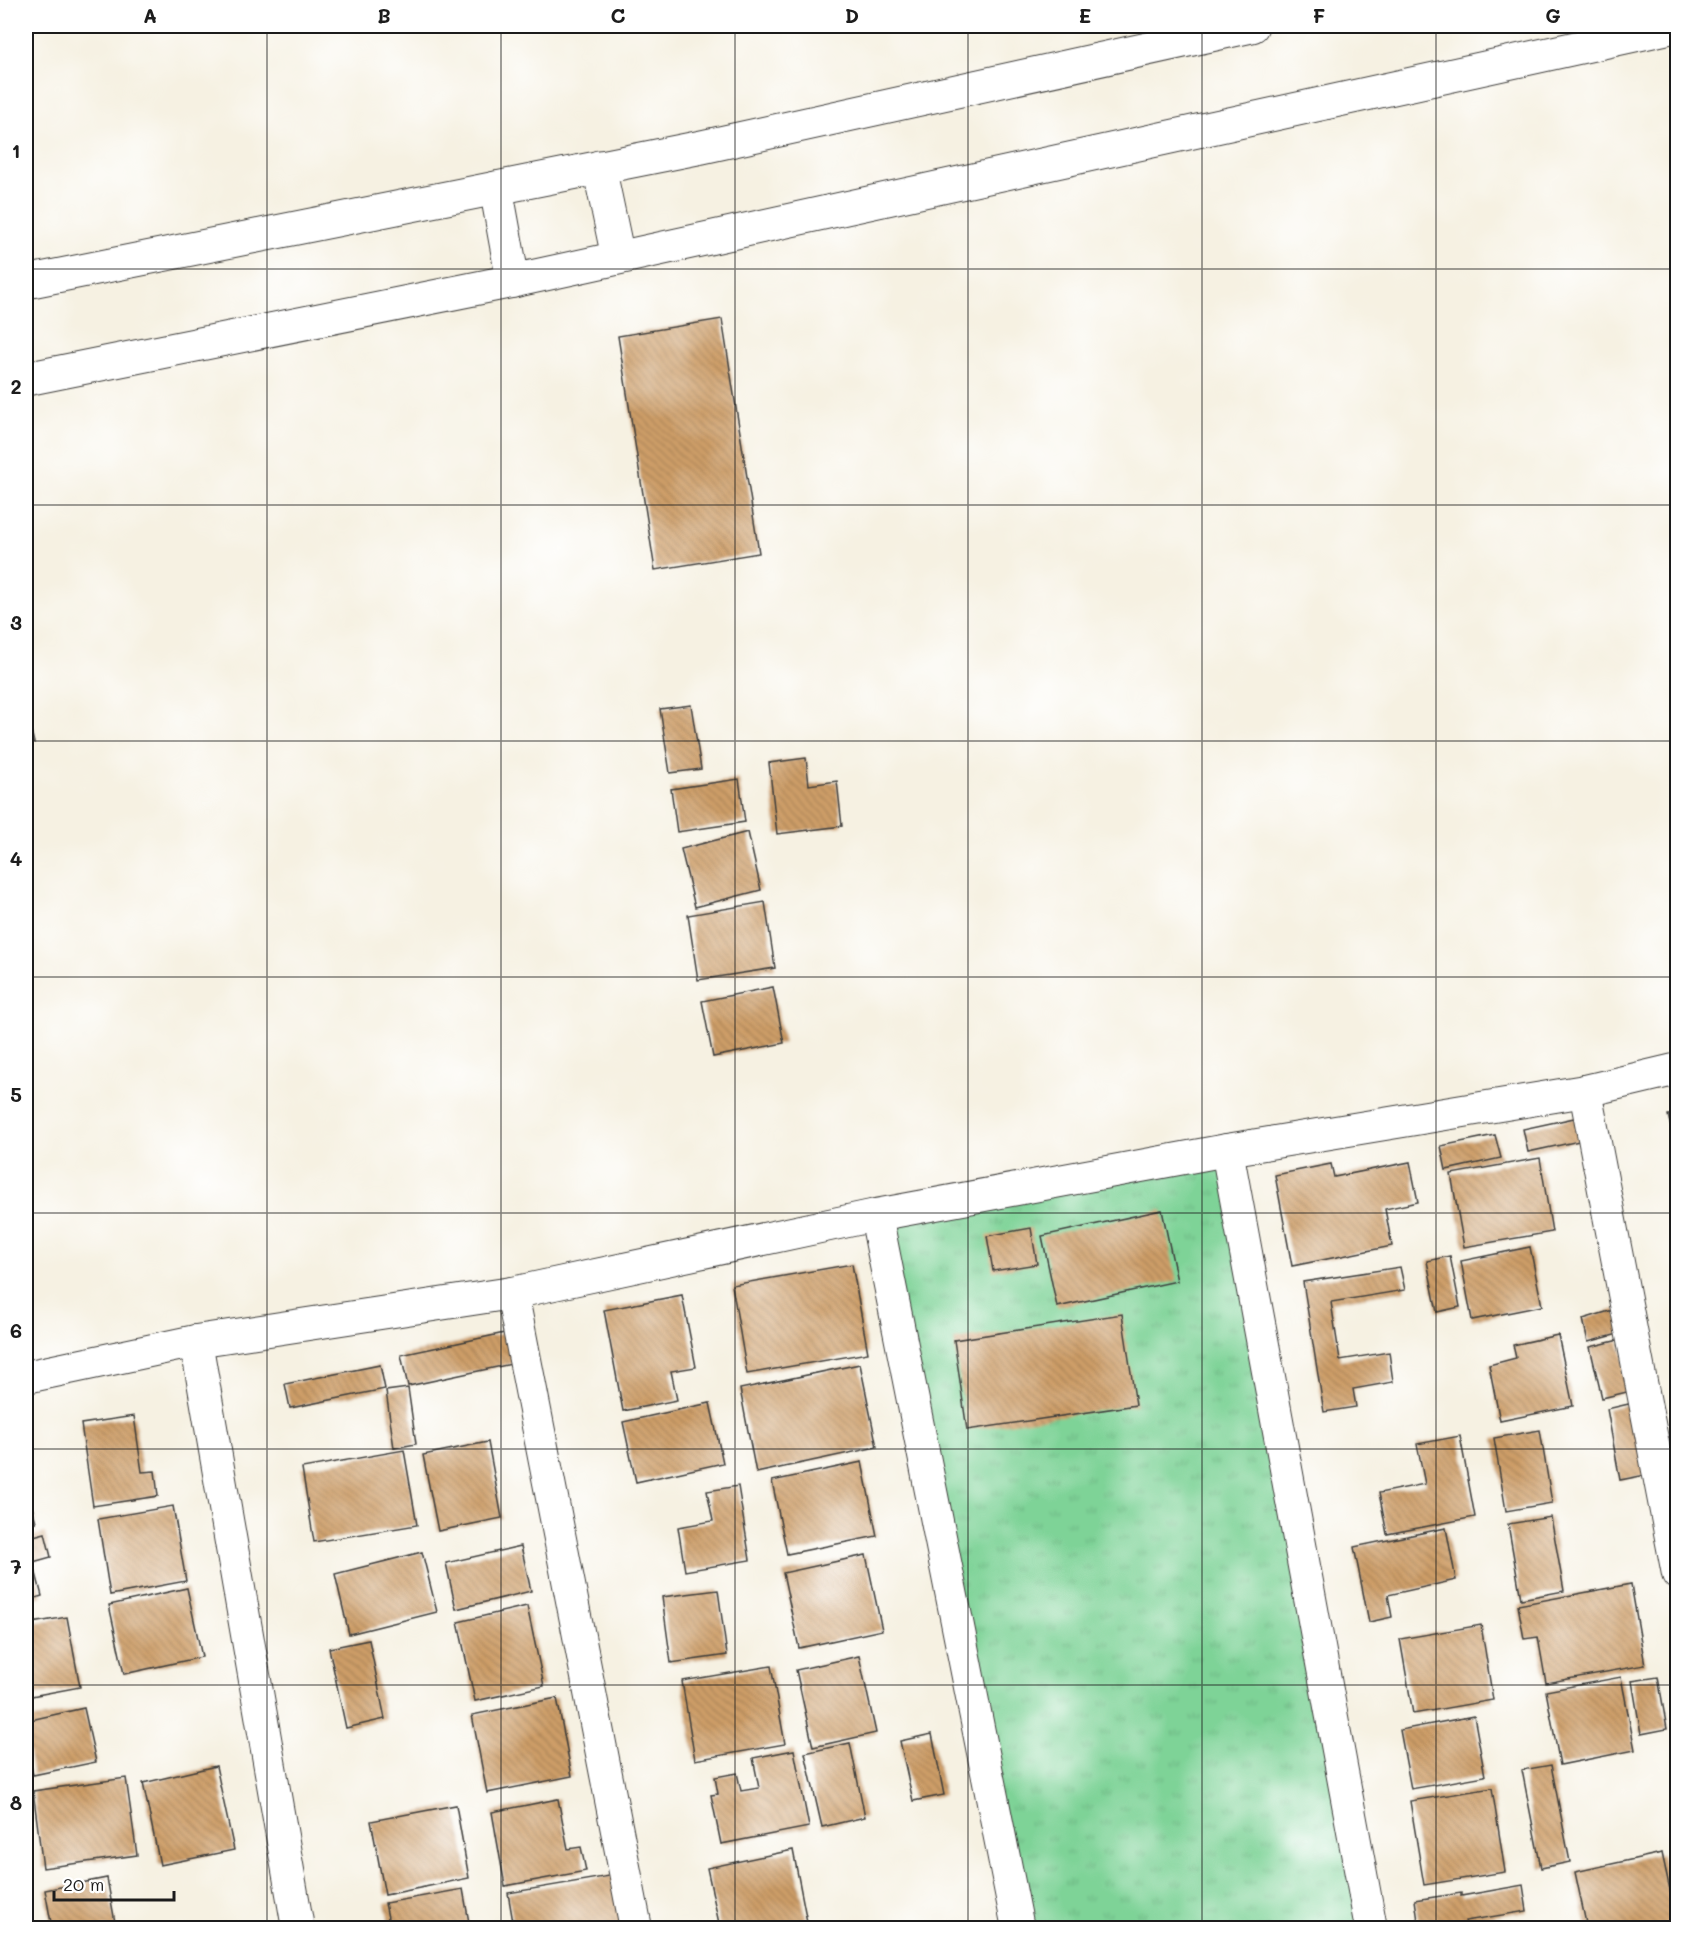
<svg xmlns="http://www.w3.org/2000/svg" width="1703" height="1954" font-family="Mali,sans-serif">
<defs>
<pattern id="park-tufts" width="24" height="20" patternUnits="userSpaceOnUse" patternTransform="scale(1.5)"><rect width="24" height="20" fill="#7ed397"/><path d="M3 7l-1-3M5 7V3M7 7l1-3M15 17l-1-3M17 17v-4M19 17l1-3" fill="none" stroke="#6cb582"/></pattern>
<pattern id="building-back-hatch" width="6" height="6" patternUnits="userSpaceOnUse" patternTransform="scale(1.5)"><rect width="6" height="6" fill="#ce9e68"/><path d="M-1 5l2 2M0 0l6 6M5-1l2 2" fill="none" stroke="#a68055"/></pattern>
</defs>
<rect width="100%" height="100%" fill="#fff"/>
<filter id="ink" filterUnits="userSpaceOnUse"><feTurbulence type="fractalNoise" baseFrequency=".0167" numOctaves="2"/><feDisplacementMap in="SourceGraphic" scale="12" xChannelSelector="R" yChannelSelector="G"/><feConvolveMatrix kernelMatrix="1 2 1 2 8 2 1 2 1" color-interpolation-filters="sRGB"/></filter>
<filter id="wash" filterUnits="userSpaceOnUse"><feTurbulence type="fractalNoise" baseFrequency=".008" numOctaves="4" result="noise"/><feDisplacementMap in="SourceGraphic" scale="24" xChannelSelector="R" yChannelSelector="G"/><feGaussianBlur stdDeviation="1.35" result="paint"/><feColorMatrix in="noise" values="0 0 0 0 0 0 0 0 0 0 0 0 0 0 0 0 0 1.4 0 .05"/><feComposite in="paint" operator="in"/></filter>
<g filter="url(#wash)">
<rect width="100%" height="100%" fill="#f6f1e2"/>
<!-- park -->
<polygon fill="url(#park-tufts)" stroke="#4d785a" stroke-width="1.5" points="1227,1150 1371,1928 1018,1928 876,1215"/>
<g id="blocks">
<!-- building -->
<g fill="url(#building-back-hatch)">
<polygon points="722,319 759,553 655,570 618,336"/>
<polygon points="691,705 701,769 670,773 660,709"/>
<polygon points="26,709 34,743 26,745"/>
<polygon points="806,758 809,785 837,781 842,826 777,834 769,763"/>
<polygon points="739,779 745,822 677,832 671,789"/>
<polygon points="748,832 761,890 695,907 681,849"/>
<polygon points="765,902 775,968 698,980 688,915"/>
<polygon points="773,987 784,1043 713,1057 702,1001"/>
<polygon points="1678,1113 1678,1153 1677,1153 1668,1115"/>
<polygon points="1579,1117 1584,1140 1528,1152 1523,1129"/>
<polygon points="1495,1135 1501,1158 1446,1170 1441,1146"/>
<polygon points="1540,1158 1552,1232 1464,1247 1451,1174"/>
<polygon points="1410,1162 1418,1202 1385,1209 1392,1246 1292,1266 1275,1175 1331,1164 1334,1177"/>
<polygon points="1162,1210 1177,1281 1057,1307 1042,1236"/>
<polygon points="1031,1228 1037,1264 993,1271 987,1236"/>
<polygon points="1530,1247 1542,1306 1472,1320 1461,1261"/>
<polygon points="1450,1256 1460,1307 1437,1312 1427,1261"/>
<polygon points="852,1264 868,1353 747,1374 732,1285"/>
<polygon points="1400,1267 1405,1290 1331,1302 1340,1360 1389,1352 1393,1382 1353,1389 1356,1407 1324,1412 1303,1282"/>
<polygon points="682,1295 696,1367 671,1371 677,1400 623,1411 604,1310"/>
<polygon points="1616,1309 1622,1333 1588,1342 1583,1319"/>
<polygon points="1122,1314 1136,1405 967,1430 954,1340"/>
<polygon points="514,1331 521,1362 408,1386 401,1355"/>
<polygon points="1558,1335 1573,1406 1500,1421 1489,1365 1516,1358 1513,1345"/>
<polygon points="1619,1340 1631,1391 1602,1398 1590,1347"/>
<polygon points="860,1364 877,1447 756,1473 740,1389"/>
<polygon points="380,1365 385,1389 290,1408 285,1384"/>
<polygon points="408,1388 416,1444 394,1448 386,1391"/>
<polygon points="710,1403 723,1463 636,1482 623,1422"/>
<polygon points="1633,1403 1646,1475 1620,1480 1607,1409"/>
<polygon points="134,1416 142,1472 155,1471 158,1496 93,1506 81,1424"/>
<polygon points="1540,1430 1552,1503 1506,1511 1494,1438"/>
<polygon points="1460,1436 1475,1517 1387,1534 1379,1493 1425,1484 1417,1444"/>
<polygon points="488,1442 502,1518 438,1531 423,1455"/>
<polygon points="404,1450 417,1525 314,1542 302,1468"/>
<polygon points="862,1462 877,1536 787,1554 772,1481"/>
<polygon points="26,1485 36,1522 26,1524"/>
<polygon points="738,1486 750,1560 685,1571 678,1527 713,1521 707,1491"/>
<polygon points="173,1506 186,1581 110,1595 98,1519"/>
<polygon points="1551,1517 1564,1591 1521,1599 1508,1524"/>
<polygon points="1446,1528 1456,1580 1388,1595 1392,1617 1369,1622 1354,1547"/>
<polygon points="45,1533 51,1557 33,1562 42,1596 26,1601 26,1538"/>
<polygon points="521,1546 531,1591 456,1609 446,1563"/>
<polygon points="422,1552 437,1612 349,1634 335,1574"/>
<polygon points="866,1555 882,1630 799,1648 783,1573"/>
<polygon points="1631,1584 1645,1665 1546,1683 1538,1637 1524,1639 1518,1605"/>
<polygon points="187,1588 202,1657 124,1674 109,1605"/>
<polygon points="718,1590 727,1655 671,1663 662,1597"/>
<polygon points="527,1606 544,1686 475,1701 458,1622"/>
<polygon points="67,1617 80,1687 26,1697 26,1624"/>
<polygon points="1481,1625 1493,1700 1413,1714 1400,1639"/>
<polygon points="369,1640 385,1719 346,1728 329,1648"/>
<polygon points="859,1656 876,1733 813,1747 796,1670"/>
<polygon points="771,1666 785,1744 695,1760 682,1681"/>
<polygon points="1621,1677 1635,1750 1560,1765 1546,1691"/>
<polygon points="1658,1677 1667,1729 1641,1734 1632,1681"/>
<polygon points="557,1698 572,1776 487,1793 472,1715"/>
<polygon points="84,1708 96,1762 33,1775 26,1740 26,1721"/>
<polygon points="1474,1716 1485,1776 1411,1789 1400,1730"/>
<polygon points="932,1734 944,1795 913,1801 900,1741"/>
<polygon points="850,1743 865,1817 822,1827 805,1753"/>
<polygon points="794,1750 809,1827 721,1844 711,1795 718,1794 715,1777 737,1773 741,1791 759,1788 753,1758"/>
<polygon points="1551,1765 1570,1862 1541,1868 1522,1770"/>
<polygon points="216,1766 234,1850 160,1865 143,1783"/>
<polygon points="126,1778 137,1855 43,1868 33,1791"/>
<polygon points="1492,1788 1505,1872 1424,1885 1410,1801"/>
<polygon points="558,1799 568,1849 581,1847 586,1871 505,1886 492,1812"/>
<polygon points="456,1805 469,1878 385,1895 371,1821"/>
<polygon points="793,1850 808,1927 720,1928 707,1868"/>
<polygon points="1662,1853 1677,1922 1647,1928 1587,1928 1575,1872"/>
<polygon points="615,1875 623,1928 514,1928 508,1893"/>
<polygon points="107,1878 116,1928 52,1928 45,1890"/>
<polygon points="1523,1885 1527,1911 1465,1921 1467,1928 1419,1928 1415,1900 1461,1893 1461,1896"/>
<polygon points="463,1889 470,1928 390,1928 385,1903"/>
<polygon points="917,1923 918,1928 878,1928 878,1927"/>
</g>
</g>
</g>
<g filter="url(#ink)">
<use href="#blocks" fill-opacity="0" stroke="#3d3c3a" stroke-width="1.5"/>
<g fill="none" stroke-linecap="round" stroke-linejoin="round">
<!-- street casing -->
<g stroke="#3d3c3a" stroke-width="34">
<g id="street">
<polyline points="1585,1091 1678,1574"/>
<polyline points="1227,1150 1371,1928"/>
<polyline points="876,1215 1018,1928"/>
<polyline points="512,1293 636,1928"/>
<polyline points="196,1341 298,1928"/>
<polyline points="26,1377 196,1341 512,1293 876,1215 1227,1150 1585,1091 1678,1069"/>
</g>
</g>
<!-- secondary casing -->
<g stroke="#3d3c3a" stroke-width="35">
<g id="secondary">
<polyline points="599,167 618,257"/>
<polyline points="496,188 513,281"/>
<polyline points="26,282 702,147 1252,26"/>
<polyline points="26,379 513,281 1676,26"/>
</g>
</g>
<!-- street -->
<use href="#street" stroke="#fff" stroke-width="32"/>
<!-- secondary -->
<use href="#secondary" stroke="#fff" stroke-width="33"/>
</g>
</g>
<!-- grid -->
<path fill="none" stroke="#1c1c1c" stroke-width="1.5" stroke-opacity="0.55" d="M267,26V1928M501,26V1928M735,26V1928M968,26V1928M1202,26V1928M1436,26V1928M26,269H1678M26,505H1678M26,741H1678M26,977H1678M26,1213H1678M26,1449H1678M26,1685H1678"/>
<!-- margin -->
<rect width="1703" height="1954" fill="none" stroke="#fff" stroke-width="66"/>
<!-- scale -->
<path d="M54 1891v9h120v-9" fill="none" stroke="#1c1c1c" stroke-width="3"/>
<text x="63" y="1891" font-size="18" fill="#1c1c1c" stroke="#ffffff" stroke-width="4.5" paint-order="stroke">20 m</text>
<rect x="33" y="33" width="1637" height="1888" fill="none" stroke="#1c1c1c" stroke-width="2"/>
<g font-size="20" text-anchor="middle" font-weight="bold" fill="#1c1c1c">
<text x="150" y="23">A</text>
<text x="384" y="23">B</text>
<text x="618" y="23">C</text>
<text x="852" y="23">D</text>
<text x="1085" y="23">E</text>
<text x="1319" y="23">F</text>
<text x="1553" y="23">G</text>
<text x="16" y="158">1</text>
<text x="16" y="394">2</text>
<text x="16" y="630">3</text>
<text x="16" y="866">4</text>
<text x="16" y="1102">5</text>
<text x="16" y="1338">6</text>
<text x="16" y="1574">7</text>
<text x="16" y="1810">8</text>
</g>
</svg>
